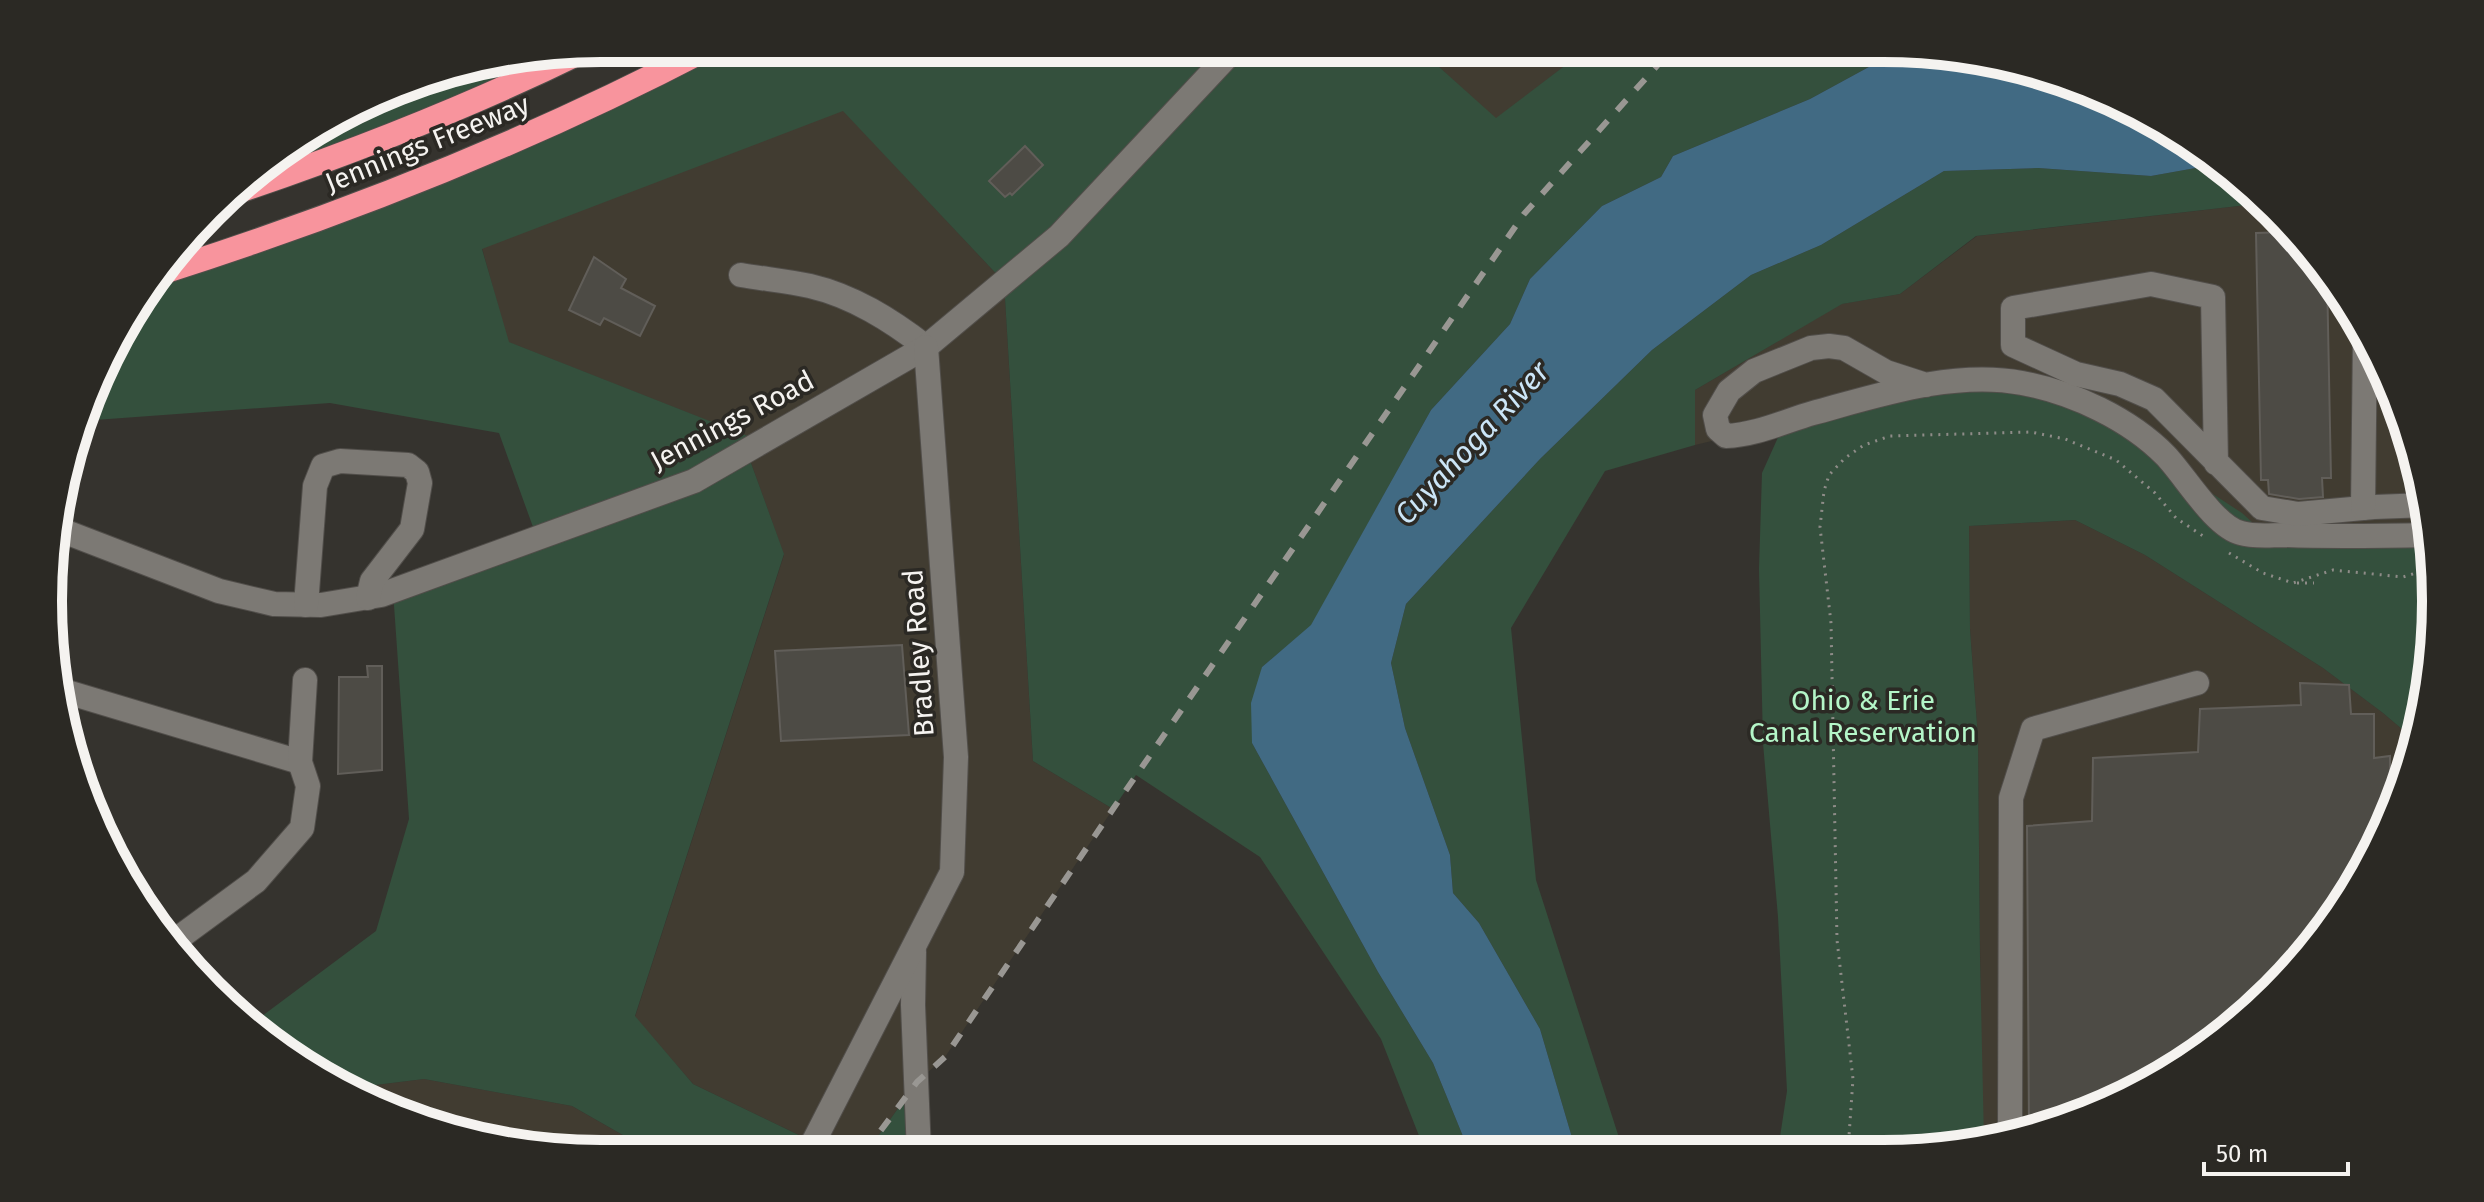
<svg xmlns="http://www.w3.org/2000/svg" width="2484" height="1202" font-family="'Fira Sans',sans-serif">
<rect width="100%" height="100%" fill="#35332e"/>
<!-- built -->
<g fill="#413c31">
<polygon points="1418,48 1588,48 1496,119"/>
<polygon points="843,110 1004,282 1033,761 1113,809 945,1057 917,1082 866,1153 836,1153 693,1084 635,1017 784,555 747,452 762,442 508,342 482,248"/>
<polygon points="2265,203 2274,210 2343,294 2394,390 2425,494 2429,535 2313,537 1757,430 1695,445 1695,390 1841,304 1900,294 1977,236"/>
<polygon points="2075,520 2145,555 2323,668 2383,713 2416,741 2394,813 2321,938 2219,1040 2095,1112 1982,1142 1978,738 1970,629 1969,526"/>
<polygon points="424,1079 572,1106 656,1154 601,1154 493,1143 389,1112 351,1088"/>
</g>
<!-- green -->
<g fill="#34503d">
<path d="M708,48H1418L1496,118L1588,48L1900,50L1810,99L1673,156L1661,177L1602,206L1530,279L1510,324L1431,410L1311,626L1262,667L1252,743L1378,972L1433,1063L1469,1151H1425L1381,1039L1260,857L1136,775L1113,809L1033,761L1004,282L843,111L482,249L509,342L763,442L747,452L784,554L635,1016L693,1084L836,1153L656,1154L572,1106L424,1079L351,1088L250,1025L376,931L409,819L393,591L537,538L499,433L330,403L81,421C91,388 132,294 159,274C173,265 207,258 224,253Z"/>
<polygon points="583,51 236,192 264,163 423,78"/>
<polygon points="2218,164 2265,203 1976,236 1900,294 1842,304 1695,390 1695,445 1605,471 1511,628 1536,880 1623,1150 1576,1151 1540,1029 1479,923 1453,893 1450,855 1405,728 1391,663 1406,604 1540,459 1652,350 1751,275 1821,245 1944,171 2038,168 2151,176"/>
<polygon points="1926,385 2055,391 2242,513 2265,534 2429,535 2436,601 2425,709 2416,741 2383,713 2323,668 2145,555 2075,520 1969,526 1970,629 1978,738 1980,957 1984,1141 1956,1149 1778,1150 1787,1091 1778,917 1763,743 1759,569 1762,473 1780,433"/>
<polygon points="917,1082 919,1153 866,1153"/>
</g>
<!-- water -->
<polygon fill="#416a83" points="1900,50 1991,59 2095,90 2191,141 2218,164 2151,176 2038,168 1944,171 1821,245 1751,275 1652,350 1540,459 1406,604 1391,663 1405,728 1450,855 1453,893 1479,923 1540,1029 1576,1151 1469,1151 1433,1063 1378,972 1252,743 1251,703 1262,667 1311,625 1431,410 1510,324 1530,279 1602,206 1661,177 1673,156 1810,99"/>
<!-- building -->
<g fill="#4d4b45" stroke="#615e59" stroke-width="2">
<polygon points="1025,146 1043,165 1012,195 1010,193 1005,197 989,181"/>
<polygon points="2292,232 2327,275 2331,478 2322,478 2323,497 2299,499 2269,494 2268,480 2261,480 2256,233"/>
<polygon points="594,257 626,279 621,288 655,306 640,336 604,318 600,325 569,310"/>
<polygon points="902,645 909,735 781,741 775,651"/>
<polygon points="367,666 382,666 382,770 338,774 339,677 368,677"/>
<polygon points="2300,683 2349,685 2351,714 2374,714 2374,758 2390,756 2390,820 2321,938 2219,1040 2095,1112 2029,1130 2027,826 2092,821 2093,758 2198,752 2200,709 2301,705"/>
</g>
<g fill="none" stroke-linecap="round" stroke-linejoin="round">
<!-- minor casing -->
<g stroke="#514e4a" stroke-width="26">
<g id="minor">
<path d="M741,275C764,279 787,281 810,286C853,296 891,320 926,347"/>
<path d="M1926,385L1886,372L1844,348L1829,346L1811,348L1754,371L1729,391L1715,415L1718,429L1726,436C1756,435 1785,421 1813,413C1879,395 1954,370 2022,383C2072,392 2130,419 2166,456C2185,476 2215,527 2241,533C2254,537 2271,535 2284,535C2332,537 2381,536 2429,535"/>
<polyline points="2216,463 2213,297 2151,284 2013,308 2013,345 2076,374 2120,384 2154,399 2262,508 2298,514 2374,507 2427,505"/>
<polyline points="2363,508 2365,336"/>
<polyline points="58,529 219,591 274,604 321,605 381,595 694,481 926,347 1059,236 1235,48"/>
<polyline points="306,605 315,486 323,466 340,461 408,465 417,472 420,483 412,529 372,581 368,598"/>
<polyline points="57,689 300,762"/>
<polyline points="169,945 256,881 302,828 308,786 300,762 305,680"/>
<polyline points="914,952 913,1005 919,1153"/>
<polyline points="2010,1135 2011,798 2033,729 2197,683"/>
<polyline points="804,1153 814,1141 952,872 956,757 926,347"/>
</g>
</g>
<!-- highway casing -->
<g stroke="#514e4a" stroke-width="26">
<g id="highway">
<path d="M236,192C354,152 471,106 583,51"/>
<path d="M160,273C349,213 532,140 708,48"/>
</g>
</g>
<!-- path -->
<g stroke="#8e8c88" stroke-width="3" stroke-dasharray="2 6" stroke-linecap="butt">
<polyline points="2229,553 2263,573 2293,583 2333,570 2403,577 2416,573 2425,557"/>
<polyline points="2297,583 2314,583"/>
<polyline points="1848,1150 1853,1079 1837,940 1831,623 1820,527 1824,491 1829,475 1845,458 1864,445 1890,436 2031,432 2065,439 2116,460 2155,493 2176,518 2206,538"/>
</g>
<!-- minor -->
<use href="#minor" stroke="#7c7974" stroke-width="24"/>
<!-- highway -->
<use href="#highway" stroke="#f8949d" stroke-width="24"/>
<!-- rail -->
<polyline stroke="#999793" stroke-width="6" stroke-dasharray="14 14" stroke-linecap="butt" points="864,1153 917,1082 945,1057 1113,809 1524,214 1673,48"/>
</g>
<g text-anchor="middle" stroke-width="7" stroke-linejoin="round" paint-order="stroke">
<!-- street labels -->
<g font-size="28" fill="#f5f3f0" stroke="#2b2924">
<text transform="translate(427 143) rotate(-22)" y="10">Jennings Freeway</text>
<text transform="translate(732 420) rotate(-28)" y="10">Jennings Road</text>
<text transform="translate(918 653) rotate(-94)" y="10">Bradley Road</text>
</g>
<!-- park labels -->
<g font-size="28" fill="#b4f6c8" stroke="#2b2924">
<text x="1863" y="710">Ohio &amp; Erie<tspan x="1863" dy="32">Canal Reservation</tspan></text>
</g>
<!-- water labels -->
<g font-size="30" font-style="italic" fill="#cbe5f7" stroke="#2b2924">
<text transform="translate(1472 443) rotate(-47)" y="10">Cuyahoga River</text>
</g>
</g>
<!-- crop -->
<path d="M0 0H2484V1202H0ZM601 62H1883A539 539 0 0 1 2422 601V601A539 539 0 0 1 1883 1140H601A539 539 0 0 1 62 601V601A539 539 0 0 1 601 62Z" fill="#2b2924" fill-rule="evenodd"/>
<path fill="none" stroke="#f5f3f0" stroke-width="10" d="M601 62H1883A539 539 0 0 1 2422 601V601A539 539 0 0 1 1883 1140H601A539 539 0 0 1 62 601V601A539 539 0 0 1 601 62Z"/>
<!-- scale -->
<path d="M2204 1162v12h144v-12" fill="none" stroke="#f5f3f0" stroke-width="4"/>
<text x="2216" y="1162" font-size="24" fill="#f5f3f0" stroke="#2b2924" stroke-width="6" paint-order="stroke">50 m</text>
</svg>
